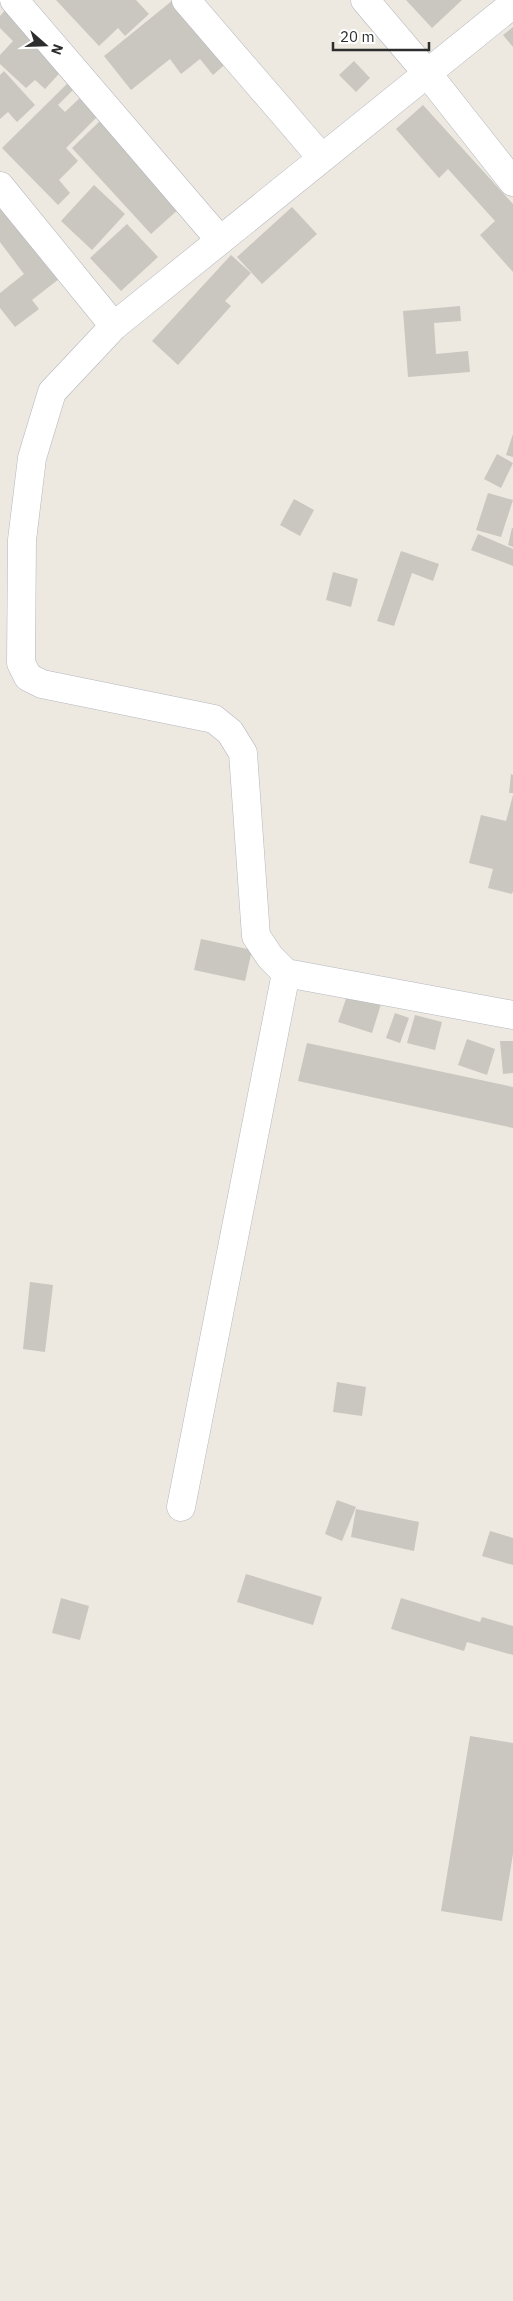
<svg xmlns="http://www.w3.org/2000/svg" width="513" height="2301" font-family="'IBM Plex Sans',sans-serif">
<rect width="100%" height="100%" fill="#ede9e1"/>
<!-- building -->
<g fill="#c9c7bf">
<polygon points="56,0 136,0 149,14 125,36 118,28 99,46"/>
<polygon points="173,0 230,60 213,75 200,59 181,74 170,59 131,90 104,56"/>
<polygon points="406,0 462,0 432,28"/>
<polygon points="7,8 68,64 45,89 35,80 26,88 0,64 0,55 13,41 0,28 0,16"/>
<polygon points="513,27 513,47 503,35"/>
<polygon points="354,61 370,78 356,92 339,75"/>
<polygon points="4,71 35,105 17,122 8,112 0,119 0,75"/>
<polygon points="70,81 76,87 58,105 65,112 83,95 101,113 66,148 78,161 59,180 70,193 58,205 2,148"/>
<polygon points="423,105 513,204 513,272 480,235 495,221 448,169 439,178 396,129"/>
<polygon points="101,120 181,207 151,234 72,148"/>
<polygon points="94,185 125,214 92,250 61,221"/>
<polygon points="0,202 59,279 32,300 39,309 15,327 0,308 0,293 24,274 0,242"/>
<polygon points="292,207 317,234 262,284 237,257"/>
<polygon points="127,224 158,257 121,291 90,258"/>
<polygon points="231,255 251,273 225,301 231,306 178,365 152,341"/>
<polygon points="460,306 461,321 434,323 436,354 468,351 470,372 408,377 403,311"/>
<polygon points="513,434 513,457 506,455"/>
<polygon points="497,454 513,463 501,488 484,479"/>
<polygon points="488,493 513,500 501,537 476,530"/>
<polygon points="294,499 314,510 300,536 280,525"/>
<polygon points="512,528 513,528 513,547 508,545"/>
<polygon points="478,534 513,549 513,566 471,550"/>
<polygon points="401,551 439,564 433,581 412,573 394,626 377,621"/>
<polygon points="333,572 358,579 351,607 326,600"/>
<polygon points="511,774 513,775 513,793 509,793"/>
<polygon points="513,795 513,891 512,894 488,888 493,869 469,863 481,815 506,821"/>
<polygon points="201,939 252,950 245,981 194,970"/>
<polygon points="349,990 382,1001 372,1033 338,1022"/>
<polygon points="395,1013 409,1018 400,1043 386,1038"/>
<polygon points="415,1015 442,1022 435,1050 407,1043"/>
<polygon points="467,1039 495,1049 487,1075 458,1065"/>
<polygon points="500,1041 513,1041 513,1073 503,1074"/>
<polygon points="307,1043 513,1087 513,1128 298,1081"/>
<polygon points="30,1282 53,1285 45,1352 23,1349"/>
<polygon points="337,1382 366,1387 362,1416 333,1412"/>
<polygon points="337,1500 356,1507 342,1541 325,1534"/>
<polygon points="356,1509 419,1522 414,1551 351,1537"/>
<polygon points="490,1531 513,1538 513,1565 482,1556"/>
<polygon points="246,1574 322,1597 313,1625 237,1602"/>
<polygon points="61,1598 89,1606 80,1640 52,1633"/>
<polygon points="401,1598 480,1622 482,1617 513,1626 513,1655 467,1642 464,1651 391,1629"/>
<polygon points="470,1736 513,1743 513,1854 502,1921 441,1911"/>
</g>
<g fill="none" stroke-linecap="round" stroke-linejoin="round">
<!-- minor casing -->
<g stroke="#b5b6bf" stroke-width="29">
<g id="minor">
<polyline points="14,0 220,240"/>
<polyline points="186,0 321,157"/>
<polyline points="365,0 427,73 513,182"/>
<polyline points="513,4 114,326 52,392 32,458 22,540 21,663 28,677 42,684 214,719 230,732 243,753 256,936 270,957 286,973 513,1015"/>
<polyline points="0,186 114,326"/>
<polyline points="181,1507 286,973"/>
</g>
</g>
<!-- minor -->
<use href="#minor" stroke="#fff" stroke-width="28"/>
</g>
<!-- north arrow -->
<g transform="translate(45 45) rotate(110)" stroke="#ffffff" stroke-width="4" paint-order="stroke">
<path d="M0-4L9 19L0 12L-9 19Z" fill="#2d2d2d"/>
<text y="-8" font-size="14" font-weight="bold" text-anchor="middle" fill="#2d2d2d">N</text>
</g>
<!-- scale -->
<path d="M333 42v8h96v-8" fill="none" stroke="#2d2d2d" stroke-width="2.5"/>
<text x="340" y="42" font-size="15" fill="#2d2d2d" stroke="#ffffff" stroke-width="4" paint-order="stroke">20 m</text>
</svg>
